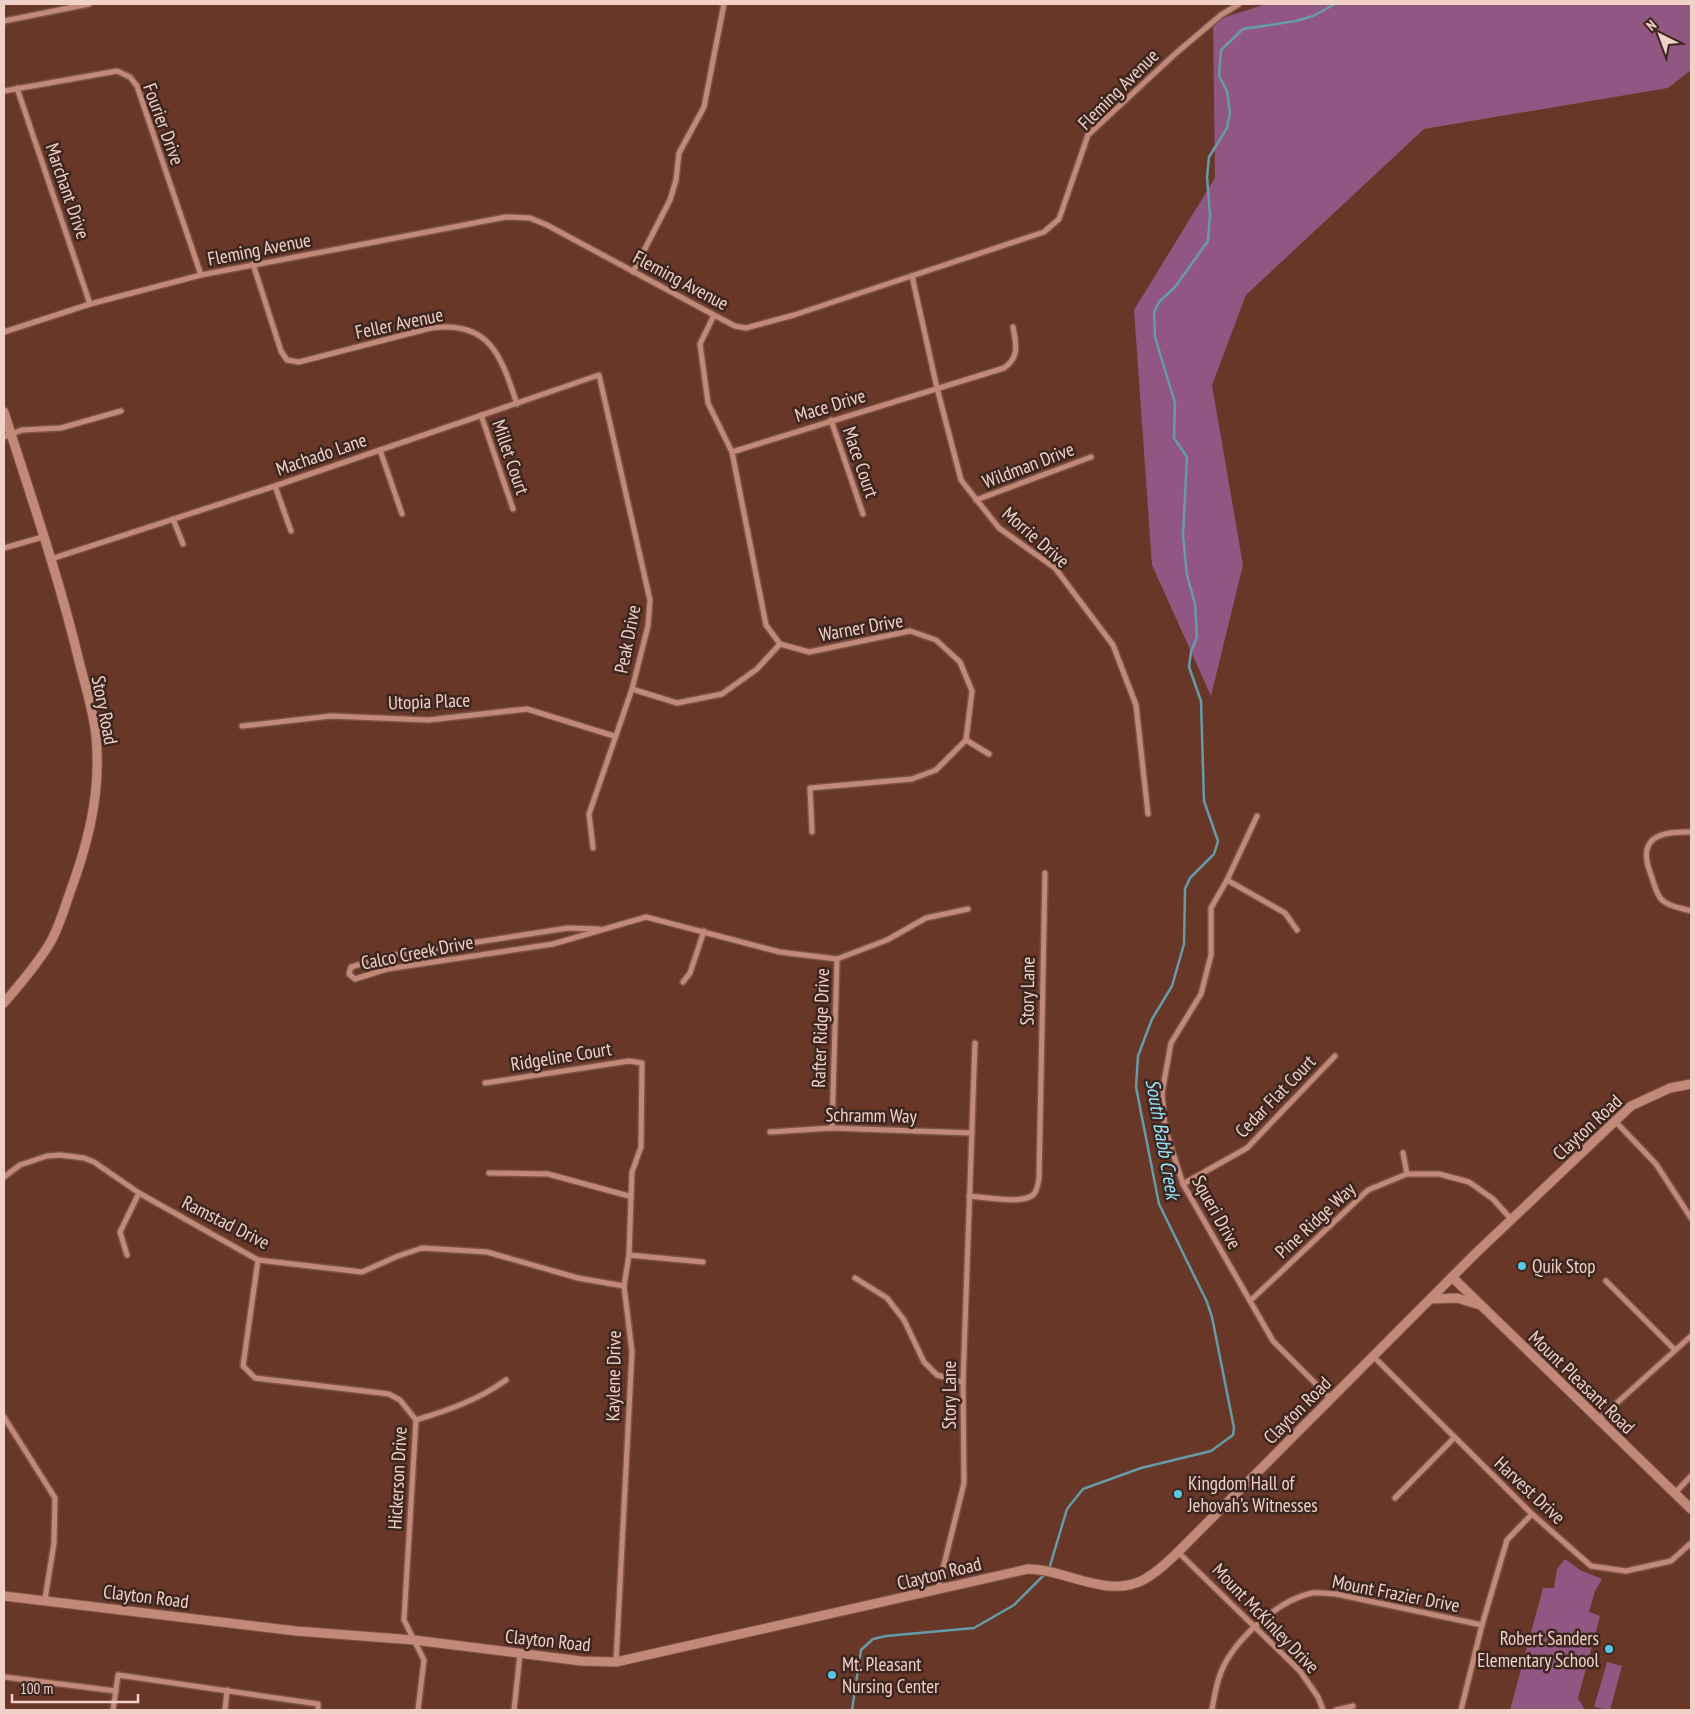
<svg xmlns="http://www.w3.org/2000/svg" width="1695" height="1714" font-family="'PT Sans Narrow',sans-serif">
<rect width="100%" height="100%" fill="#683728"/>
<!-- green -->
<g fill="#915681">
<polygon points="1266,4 1691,4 1691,70 1668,88 1424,129 1246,295 1212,385 1243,565 1211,696 1152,565 1134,310 1215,178 1213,21"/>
<polygon points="1565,1559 1580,1570 1602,1579 1595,1591 1589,1612 1600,1616 1578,1698 1585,1710 1510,1710 1543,1588 1554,1588 1557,1569"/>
<polygon points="1607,1662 1622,1666 1610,1710 1594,1707"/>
</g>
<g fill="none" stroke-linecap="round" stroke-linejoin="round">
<!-- stream -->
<g stroke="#669ca8" stroke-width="2.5">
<polyline points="1049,1569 1067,1509 1083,1489 1141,1468 1211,1451 1233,1435 1234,1428 1212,1317 1207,1302 1159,1204 1136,1087 1138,1056 1152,1019 1172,986 1184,944 1185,889 1190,878 1214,854 1218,841 1204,801 1201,701 1189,667 1191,652 1197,637 1195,604 1187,575 1183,535 1187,457 1174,438 1175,403 1155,337 1154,312 1159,302 1175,287 1208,241 1210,215 1207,177 1209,157 1227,128 1230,113 1227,91 1219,76 1221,50 1243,29 1296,21 1313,16 1335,4"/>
<polyline points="852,1710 861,1650 873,1639 886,1636 974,1628 1014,1605 1046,1573"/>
</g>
<!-- minor casing -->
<g stroke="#7c5246" stroke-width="8">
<g id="minor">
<polyline points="4,21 89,4"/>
<polyline points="17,88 90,304"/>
<polyline points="4,91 117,71 130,77 137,86 201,275"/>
<path d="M253,264L281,351L287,360L299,362L431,328C490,320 501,356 517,404"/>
<polyline points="633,272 670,200 676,180 679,153 704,107 724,4"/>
<polyline points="912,276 937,388 961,480 999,528 1055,568 1113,645 1136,705 1148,814"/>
<polyline points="714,315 700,344 708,403 732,452 766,625 780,644 809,652 910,631 936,640 960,662 972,691 966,740 936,770 912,779 810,788 812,832"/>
<polyline points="4,332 90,304 201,275 506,217 530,218 547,225 714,315 735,326 746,328 794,315 1044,232 1059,219 1088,135 1175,54 1221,15 1239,4"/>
<polyline points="481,415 513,509"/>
<polyline points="831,420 863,514"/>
<polyline points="4,437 22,430 61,428 121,411"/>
<polyline points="380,450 402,514"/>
<path d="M732,452L1004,368C1020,357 1016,344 1013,327"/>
<polyline points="275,486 291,531"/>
<polyline points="976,500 1091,457"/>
<polyline points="173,519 183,544"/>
<polyline points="4,548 43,537"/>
<polyline points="51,559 275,486 599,375 650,600 648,626 632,689 589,814 593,848"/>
<polyline points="632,689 677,703 722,694 757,669 780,644"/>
<polyline points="242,726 331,716 428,720 527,709 614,736"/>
<polyline points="966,740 989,754"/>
<polyline points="1257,816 1227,880 1211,908 1211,955 1201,994 1171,1043 1162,1093 1165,1128 1183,1184 1273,1341 1331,1399"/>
<path d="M1691,832C1660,831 1636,837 1651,875C1654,883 1656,894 1662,900C1669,907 1682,908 1691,911"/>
<polyline points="1227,880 1285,913 1297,930"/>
<polyline points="599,929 568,928 388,956 351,967 349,974 355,979 387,969 553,944 646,917 780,952 837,959 887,940 926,918 968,909"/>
<polyline points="683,982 690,973 704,931"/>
<polyline points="485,1083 629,1061 642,1063 641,1147 632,1172 629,1255 624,1286 632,1352 616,1662"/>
<polyline points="1615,1121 1656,1164 1691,1218"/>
<polyline points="832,1128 837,959"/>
<polyline points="770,1132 832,1128 972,1133"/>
<polyline points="1403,1153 1407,1174"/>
<polyline points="489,1173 548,1174 629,1196"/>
<polyline points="4,1177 20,1165 47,1156 60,1155 84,1158 94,1162 139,1193 258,1260 362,1272 398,1256 422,1248 487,1252 578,1278 624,1286"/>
<polyline points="1183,1184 1247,1148 1335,1056"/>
<path d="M969,1196C984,1197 1024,1205 1034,1194C1037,1190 1038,1184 1039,1179L1045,873"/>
<polyline points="127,1255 120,1232 139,1193"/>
<polyline points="629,1255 703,1262"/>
<polyline points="258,1260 243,1366 255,1378 389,1394 400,1400 416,1420 404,1620 424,1660 418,1710"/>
<polyline points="855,1278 887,1298 904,1320 924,1362 937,1375 963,1382"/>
<polyline points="1606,1281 1675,1350"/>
<polyline points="1250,1301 1368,1190 1407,1174 1439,1174 1469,1182 1493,1199 1512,1220"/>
<polyline points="1374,1357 1532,1514 1591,1566 1626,1571 1671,1561 1691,1543"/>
<polyline points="4,1417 55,1498 54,1543 45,1599"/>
<path d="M416,1420C449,1410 478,1400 506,1380"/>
<polyline points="1598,1420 1691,1336"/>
<polyline points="1675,1493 1691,1476"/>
<polyline points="1395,1498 1454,1438"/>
<polyline points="1178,1552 1300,1671 1318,1697 1323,1710"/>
<polyline points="938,1589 964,1483 963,1382 975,1043"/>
<polyline points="4,1677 116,1691"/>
<polyline points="113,1710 118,1675 318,1704 318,1710"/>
<polyline points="225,1710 227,1690"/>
<polyline points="514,1710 520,1654"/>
<path d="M1212,1710C1214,1697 1216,1685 1221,1672C1234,1640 1278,1600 1312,1593C1320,1592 1328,1594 1336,1594L1482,1625"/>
<polyline points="1336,1710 1353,1706"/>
<polyline points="1461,1710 1482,1625 1507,1540 1532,1514"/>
</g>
</g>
<!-- tertiary casing -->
<g stroke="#7c5246" stroke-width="11">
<g id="tertiary">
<path d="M4,412C30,494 59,577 79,661C87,692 97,723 97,754C99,804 85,852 68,898C63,913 58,929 50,943C37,965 20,984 4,1003"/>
<polyline points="1452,1277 1691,1509"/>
<polyline points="1431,1299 1457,1298 1480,1305"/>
<path d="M4,1596L296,1631L414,1640L581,1661L616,1662L1028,1569C1066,1569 1108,1600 1145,1579C1157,1572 1168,1562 1178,1552L1476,1253L1631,1106L1670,1088L1691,1084"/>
</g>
</g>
<!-- minor -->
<use href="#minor" stroke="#c28979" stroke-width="5"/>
<!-- tertiary -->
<use href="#tertiary" stroke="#c28979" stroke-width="9"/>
</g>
<!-- markers -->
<g fill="#59c8e4" stroke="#3d261f" stroke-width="2">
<circle cx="1522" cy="1266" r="5"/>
<circle cx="1178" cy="1494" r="5"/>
<circle cx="1609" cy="1649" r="5"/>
<circle cx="832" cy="1675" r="5"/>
</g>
<g text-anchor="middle" stroke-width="5" stroke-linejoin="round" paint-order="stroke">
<!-- street labels -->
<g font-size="19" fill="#f0d1c7" stroke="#3d261f">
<text transform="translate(1118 89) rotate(-45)" y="7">Fleming Avenue</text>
<text transform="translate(164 124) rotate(70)" y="7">Fourier Drive</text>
<text transform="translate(68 191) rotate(71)" y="7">Marchant Drive</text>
<text transform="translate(259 249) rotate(-11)" y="7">Fleming Avenue</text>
<text transform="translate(681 280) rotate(28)" y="7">Fleming Avenue</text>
<text transform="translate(399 323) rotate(-12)" y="7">Feller Avenue</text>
<text transform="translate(830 405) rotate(-17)" y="7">Mace Drive</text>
<text transform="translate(321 454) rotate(-19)" y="7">Machado Lane</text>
<text transform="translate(511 457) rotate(71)" y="7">Millet Court</text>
<text transform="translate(861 462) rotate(71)" y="7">Mace Court</text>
<text transform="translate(1028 465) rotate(-21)" y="7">Wildman Drive</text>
<text transform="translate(1036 537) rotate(41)" y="7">Morrie Drive</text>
<text transform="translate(861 627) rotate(-10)" y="7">Warner Drive</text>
<text transform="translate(627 639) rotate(-79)" y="7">Peak Drive</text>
<text transform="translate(429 701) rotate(-2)" y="7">Utopia Place</text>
<text transform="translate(105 710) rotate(79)" y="7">Story Road</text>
<text transform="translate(417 952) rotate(-11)" y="7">Calco Creek Drive</text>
<text transform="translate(1027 991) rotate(-89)" y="7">Story Lane</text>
<text transform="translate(820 1028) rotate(-88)" y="7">Rafter Ridge Drive</text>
<text transform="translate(561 1056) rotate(-9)" y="7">Ridgeline Court</text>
<text transform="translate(1275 1096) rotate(-46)" y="7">Cedar Flat Court</text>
<text transform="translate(871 1115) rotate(1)" y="7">Schramm Way</text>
<text transform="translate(1587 1127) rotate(-43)" y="7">Clayton Road</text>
<text transform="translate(1217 1212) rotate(61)" y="7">Squeri Drive</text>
<text transform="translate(1315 1220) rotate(-43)" y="7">Pine Ridge Way</text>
<text transform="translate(226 1222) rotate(27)" y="7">Ramstad Drive</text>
<text transform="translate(613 1376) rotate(-89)" y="7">Kaylene Drive</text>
<text transform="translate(1582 1382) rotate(44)" y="7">Mount Pleasant Road</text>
<text transform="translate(949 1395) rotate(-90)" y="7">Story Lane</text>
<text transform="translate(1297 1410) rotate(-45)" y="7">Clayton Road</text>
<text transform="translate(397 1478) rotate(-87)" y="7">Hickerson Drive</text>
<text transform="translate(1530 1490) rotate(43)" y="7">Harvest Drive</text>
<text transform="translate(939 1573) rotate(-14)" y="7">Clayton Road</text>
<text transform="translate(1396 1593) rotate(11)" y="7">Mount Frazier Drive</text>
<text transform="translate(146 1596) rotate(7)" y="7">Clayton Road</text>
<text transform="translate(1266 1618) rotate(46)" y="7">Mount McKinley Drive</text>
<text transform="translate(548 1640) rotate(6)" y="7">Clayton Road</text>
</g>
<!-- poi labels -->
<g font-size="19" fill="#f0d1c7" stroke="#3d261f" text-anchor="start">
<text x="1532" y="1273">Quik Stop</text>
<text x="1188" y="1490">Kingdom Hall of<tspan x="1188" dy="22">Jehovah’s Witnesses</tspan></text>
<text x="1599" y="1645" text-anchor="end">Robert Sanders<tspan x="1599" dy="22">Elementary School</tspan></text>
<text x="842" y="1671">Mt. Pleasant<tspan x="842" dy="22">Nursing Center</tspan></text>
</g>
<!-- water labels -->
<g font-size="20" font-style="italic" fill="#94e5fb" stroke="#3d261f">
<text transform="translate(1163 1139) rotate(80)" y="7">South Babb Creek</text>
</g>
</g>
<!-- border -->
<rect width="1695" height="1714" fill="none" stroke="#f0d1c7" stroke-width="10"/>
<!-- north arrow -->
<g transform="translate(1660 35) rotate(318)" stroke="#3d261f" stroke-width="4" paint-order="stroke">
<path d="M0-4L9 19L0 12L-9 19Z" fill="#f0d1c7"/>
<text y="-8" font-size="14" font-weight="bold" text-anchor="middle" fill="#f0d1c7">N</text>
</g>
<!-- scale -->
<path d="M12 1694v8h126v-8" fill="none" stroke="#f0d1c7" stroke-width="2.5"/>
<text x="20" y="1694" font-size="15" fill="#f0d1c7" stroke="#3d261f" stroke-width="4" paint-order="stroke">100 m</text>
</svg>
